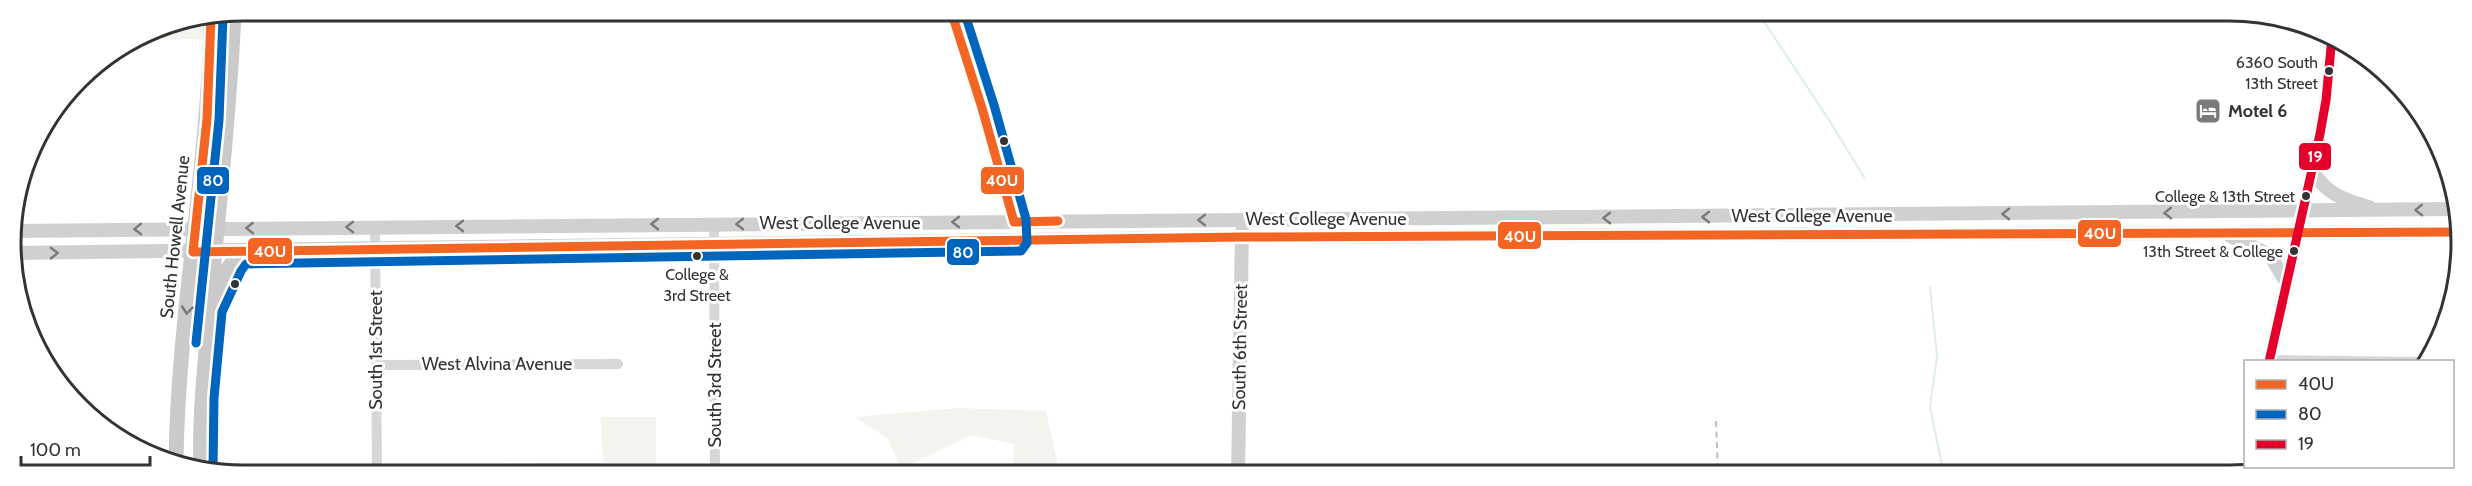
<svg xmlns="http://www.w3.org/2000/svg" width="2472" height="486" font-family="Cabin,sans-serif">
<rect width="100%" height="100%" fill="#fff"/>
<!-- green -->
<g fill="#f1f5ed">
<polygon points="204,18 204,39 137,40 154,28"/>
<polygon points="957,408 1046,411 1060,474 1013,474 1014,444 971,435 901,469 888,439 856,417"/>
<polygon points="601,417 656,417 656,474 603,474"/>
</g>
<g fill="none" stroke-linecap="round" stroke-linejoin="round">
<!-- stream -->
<g stroke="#ddebf3" stroke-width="2">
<polyline points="1750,12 1765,23 1829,120 1864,177"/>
<polyline points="1930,287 1937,356 1930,407 1944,475"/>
</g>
<!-- street -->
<g stroke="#d7d7d7" stroke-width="10">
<polyline points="714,224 715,474"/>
<polyline points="375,227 377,474"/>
<polyline points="375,263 592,260"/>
<polyline points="2269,360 2420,362"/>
<polyline points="376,365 618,364"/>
<polyline points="377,470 599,468"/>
</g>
<!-- secondary -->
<g stroke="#d0d0d0" stroke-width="14">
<path d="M2312,170C2325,193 2343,200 2369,207"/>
<polyline points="11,231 2455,209"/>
<polyline points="2230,236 2270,255 2286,282"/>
<polyline points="14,253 1242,237 2457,232"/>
<polyline points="2269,362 2320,134 2326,100 2332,37"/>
<polyline points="2268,466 2268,469"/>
<polyline points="1238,474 1242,231"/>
</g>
<!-- primary -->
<g stroke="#cacaca" stroke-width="15">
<path d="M214,300C221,284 227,262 243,252"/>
<path d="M176,461C178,312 209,166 211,17"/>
<path d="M201,469C199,416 205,363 210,309C218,210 230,112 234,12"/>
</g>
<!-- rail -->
<polyline stroke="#bebebe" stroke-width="2" stroke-dasharray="6 4.5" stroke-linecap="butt" points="1716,421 1718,475"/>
<!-- bus-1 casing -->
<g stroke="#fff" stroke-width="14">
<g id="bus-1">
<polyline points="951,11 982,108 1014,222 1058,221"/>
<polyline points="211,17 207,119 193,252 1242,237 2457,232"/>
</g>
</g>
<!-- bus-2 casing -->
<g stroke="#fff" stroke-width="14">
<g id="bus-2">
<polyline points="196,343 219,120 223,17"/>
<polyline points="213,469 214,398 222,312 241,271 246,264 1021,251 1027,243 1026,219 994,105 964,11"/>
</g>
</g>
<!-- bus-3 casing -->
<g stroke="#fff" stroke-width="14">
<polyline id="bus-3" points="2269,362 2320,134 2326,100 2332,37"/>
</g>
<!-- bus-1 -->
<use href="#bus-1" stroke="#f26522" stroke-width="9"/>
<!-- bus-2 -->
<use href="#bus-2" stroke="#0065bd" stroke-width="9"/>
<!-- bus-3 -->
<use href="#bus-3" stroke="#e4002b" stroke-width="9"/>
</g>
<!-- one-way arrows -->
<defs><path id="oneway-chevron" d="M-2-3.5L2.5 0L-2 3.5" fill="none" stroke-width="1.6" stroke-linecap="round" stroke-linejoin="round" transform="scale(1.5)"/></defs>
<g stroke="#7a7a7a">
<use href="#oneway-chevron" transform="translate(2419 210) rotate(179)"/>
<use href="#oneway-chevron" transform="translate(2168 213) rotate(179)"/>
<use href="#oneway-chevron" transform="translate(2006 214) rotate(180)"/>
<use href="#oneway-chevron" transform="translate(1706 217) rotate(180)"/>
<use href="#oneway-chevron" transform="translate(1607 218) rotate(180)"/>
<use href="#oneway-chevron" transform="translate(1202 220) rotate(180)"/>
<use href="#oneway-chevron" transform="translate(956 222) rotate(180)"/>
<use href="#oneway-chevron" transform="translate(655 224) rotate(180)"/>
<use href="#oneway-chevron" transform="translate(740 224) rotate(179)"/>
<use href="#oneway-chevron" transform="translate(460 226) rotate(180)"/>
<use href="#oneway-chevron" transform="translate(350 227) rotate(179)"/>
<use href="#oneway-chevron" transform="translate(250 228) rotate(179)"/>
<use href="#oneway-chevron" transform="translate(138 229) rotate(179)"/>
<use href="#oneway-chevron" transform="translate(54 253) rotate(-1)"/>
</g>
<use stroke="#777" href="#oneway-chevron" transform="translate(187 310) rotate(96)"/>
<!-- icons -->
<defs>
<g id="hotel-square" transform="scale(1.35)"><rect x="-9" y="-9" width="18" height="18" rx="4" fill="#7a7a7a" stroke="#fff"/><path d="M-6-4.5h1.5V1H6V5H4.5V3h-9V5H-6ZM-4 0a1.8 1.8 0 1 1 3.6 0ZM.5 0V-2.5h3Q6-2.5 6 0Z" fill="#fff"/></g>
</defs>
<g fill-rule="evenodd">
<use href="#hotel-square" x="2208" y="111"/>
</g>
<!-- markers -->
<g fill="#333" stroke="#fff" stroke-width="2">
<circle cx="2329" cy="71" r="5"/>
<circle cx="1004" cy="141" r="5"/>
<circle cx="2306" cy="196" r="5"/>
<circle cx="2294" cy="251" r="5"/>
<circle cx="697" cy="256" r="5"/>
<circle cx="235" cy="284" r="5"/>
</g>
<g text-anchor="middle" stroke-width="6" stroke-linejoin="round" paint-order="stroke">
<!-- bus labels -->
<g font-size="16" fill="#333" stroke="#fff" text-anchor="end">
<text x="2318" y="68">6360 South<tspan x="2318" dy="21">13th Street</tspan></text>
<text x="2295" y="202">College &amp; 13th Street</text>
<text x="2283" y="257">13th Street &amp; College</text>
<text x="697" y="280" text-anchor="middle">College &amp;<tspan x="697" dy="21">3rd Street</tspan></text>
</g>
<!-- poi labels -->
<g font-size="18" font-weight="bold" fill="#333" stroke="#fff" text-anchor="start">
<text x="2228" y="117">Motel 6</text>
</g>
<!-- street labels -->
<g font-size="18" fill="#333" stroke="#fff">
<text x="1812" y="222">West College Avenue</text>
<text x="1326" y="225">West College Avenue</text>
<text x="840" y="229">West College Avenue</text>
<text transform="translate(175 237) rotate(-84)" y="6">South Howell Avenue</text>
<text transform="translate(1240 347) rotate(-89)" y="6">South 6th Street</text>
<text transform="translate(376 350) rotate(-90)" y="6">South 1st Street</text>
<text x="497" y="370">West Alvina Avenue</text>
<text transform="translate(715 385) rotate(-90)" y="6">South 3rd Street</text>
</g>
</g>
<!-- crop -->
<path d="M0 0H2472V486H0ZM243 21H2229A222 222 0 0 1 2451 243V243A222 222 0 0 1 2229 465H243A222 222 0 0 1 21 243V243A222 222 0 0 1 243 21Z" fill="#fff" fill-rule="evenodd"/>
<path fill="none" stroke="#333" stroke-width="3" d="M243 21H2229A222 222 0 0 1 2451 243V243A222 222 0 0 1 2229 465H243A222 222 0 0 1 21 243V243A222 222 0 0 1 243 21Z"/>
<g stroke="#fff" stroke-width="2">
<rect x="2298" y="142" width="34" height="29" rx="6" fill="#e4002b"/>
<rect x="196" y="166" width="34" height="29" rx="6" fill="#0065bd"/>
<rect x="980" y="166" width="45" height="29" rx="6" fill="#f26522"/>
<rect x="2077" y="219" width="45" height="29" rx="6" fill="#f26522"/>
<rect x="1497" y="221" width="45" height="29" rx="6" fill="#f26522"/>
<rect x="247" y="237" width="46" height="28" rx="6" fill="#f26522"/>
<rect x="946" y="238" width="34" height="28" rx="6" fill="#0065bd"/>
</g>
<g font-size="16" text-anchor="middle" font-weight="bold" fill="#fff">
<text x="2315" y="162">19</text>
<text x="213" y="186">80</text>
<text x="1002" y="186">40U</text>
<text x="2100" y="239">40U</text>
<text x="1520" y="242">40U</text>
<text x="270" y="257">40U</text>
<text x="963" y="258">80</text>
</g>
<!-- legend -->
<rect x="2244" y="360" width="210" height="108" fill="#ffffff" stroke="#adadad" stroke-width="1.5"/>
<rect x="2256" y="380" width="30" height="9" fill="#f26522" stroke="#adadad" stroke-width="1.5"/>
<text x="2298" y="390" font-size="18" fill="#333333">40U</text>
<rect x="2256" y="410" width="30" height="9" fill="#0065bd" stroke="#adadad" stroke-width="1.5"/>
<text x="2298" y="420" font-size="18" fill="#333333">80</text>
<rect x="2256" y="440" width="30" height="9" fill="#e4002b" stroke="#adadad" stroke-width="1.5"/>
<text x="2298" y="450" font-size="18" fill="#333333">19</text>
<!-- scale -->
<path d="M21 456v9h129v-9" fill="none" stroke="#333333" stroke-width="3"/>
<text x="30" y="456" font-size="18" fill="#333333" stroke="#ffffff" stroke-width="4.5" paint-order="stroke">100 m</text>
</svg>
